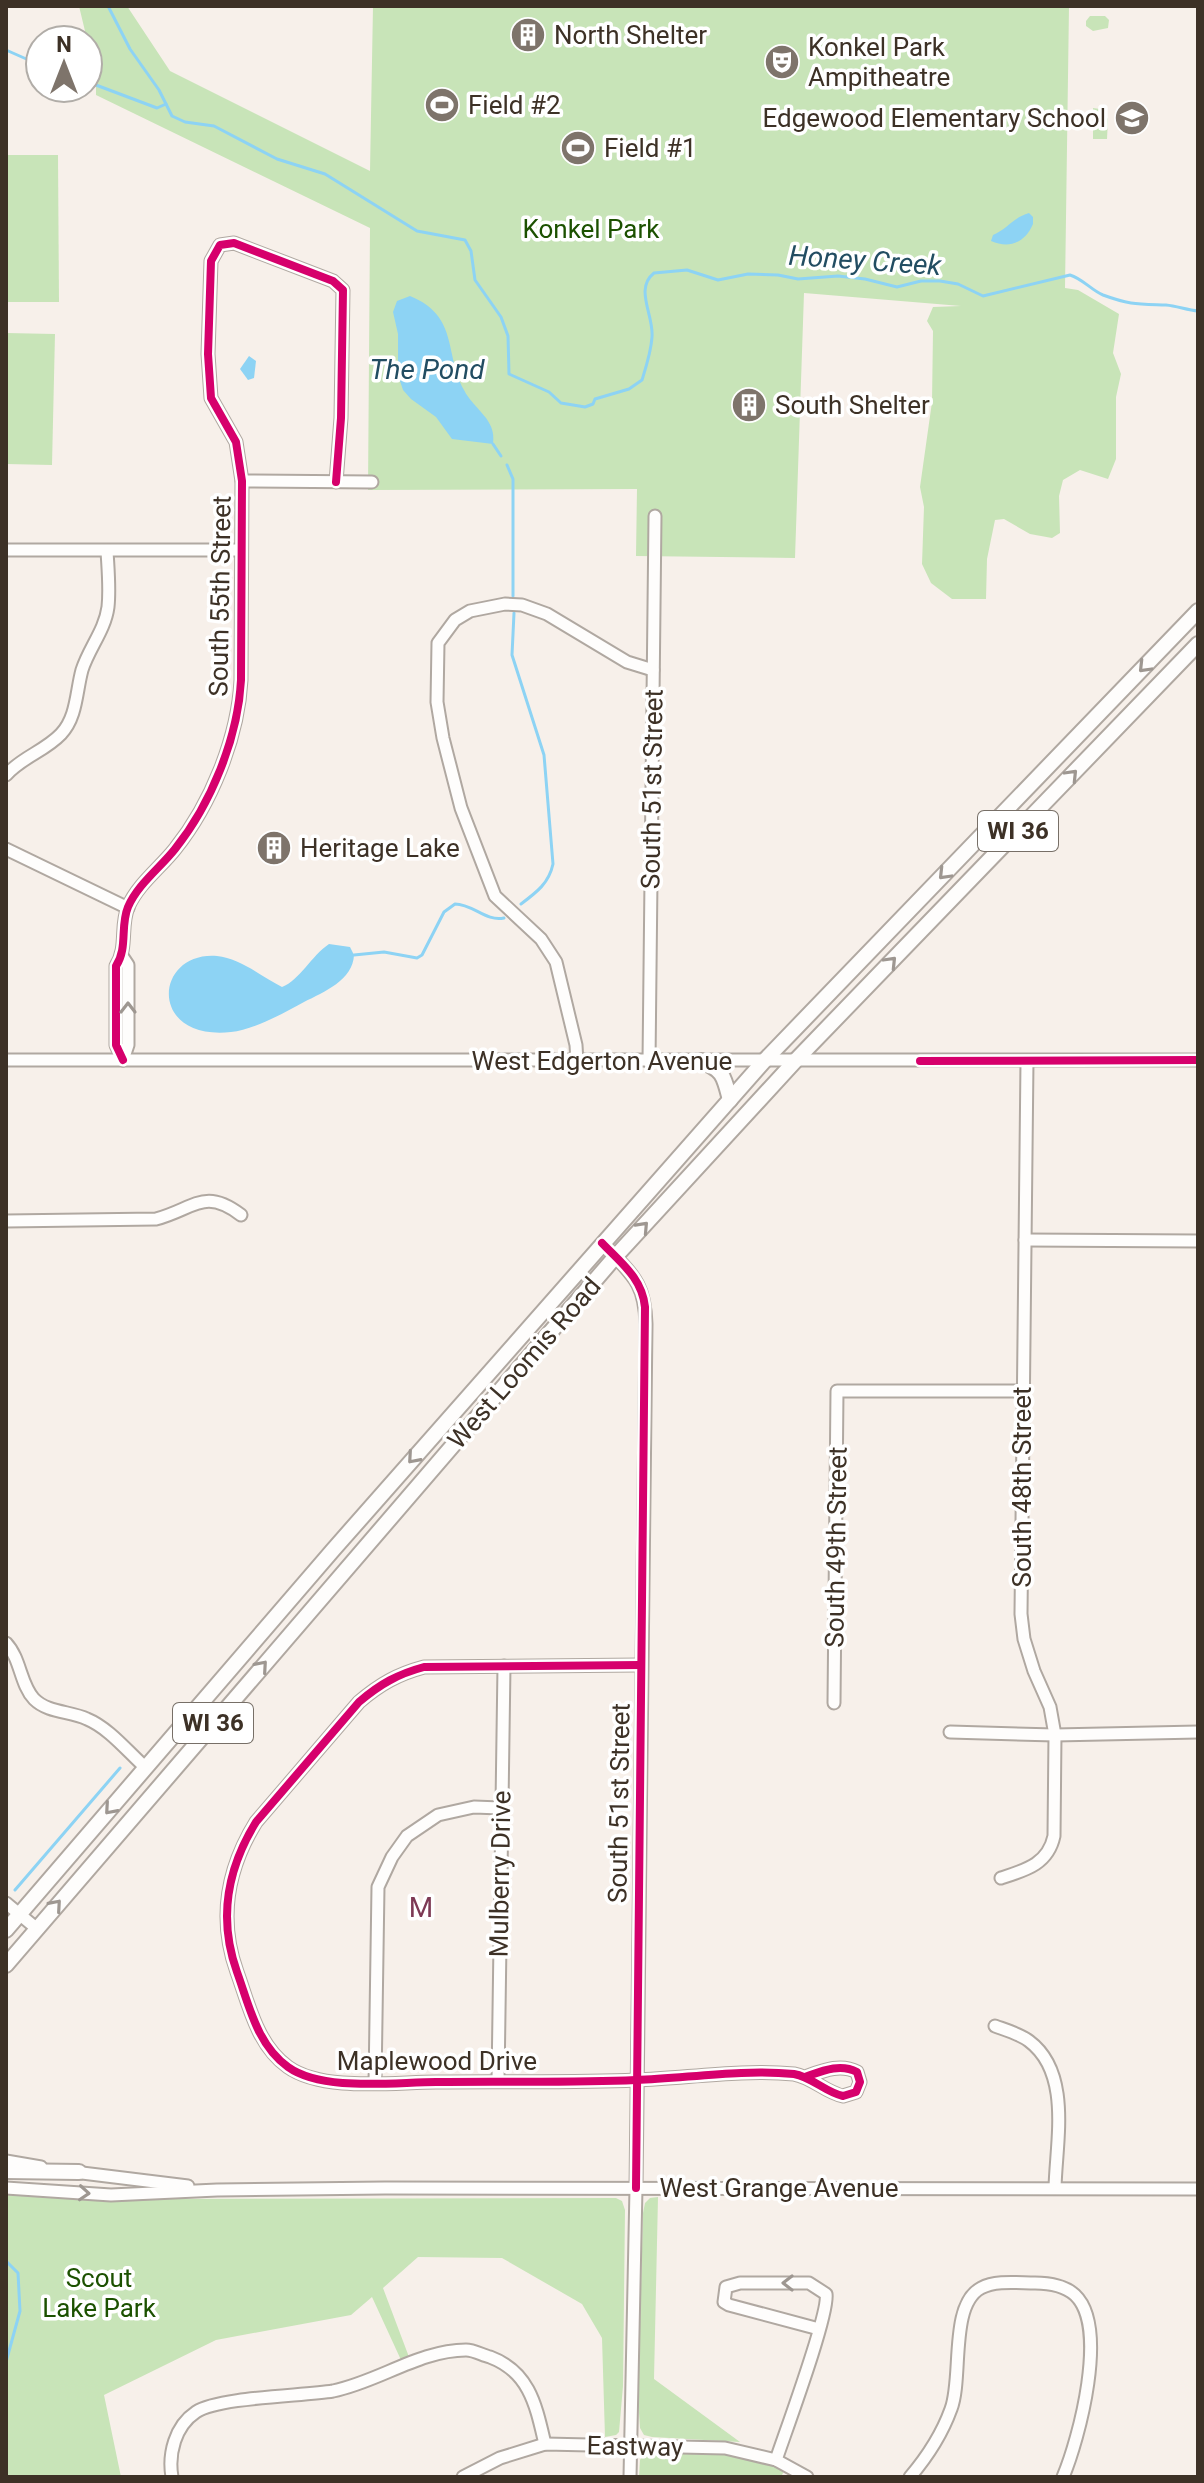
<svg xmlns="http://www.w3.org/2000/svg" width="1204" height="2483" font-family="Roboto,sans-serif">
<rect width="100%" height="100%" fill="#f7f0ea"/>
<!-- green -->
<g fill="#c8e4b8">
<polygon points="79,6 127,6 170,71 370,171 373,6 1069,6 1065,288 1078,290 1119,314 1113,353 1121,374 1116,397 1116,459 1108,479 1080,470 1063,480 1059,496 1060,533 1052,538 1030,534 1004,519 995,520 987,559 986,599 952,599 931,583 922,564 924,507 920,487 932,402 933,331 927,321 933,307 961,306 804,293 795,558 636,556 637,489 368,490 370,228 96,95 96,77"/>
<polygon points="1090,16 1105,16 1109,20 1108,28 1093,31 1086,26 1086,21"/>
<polygon points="1093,108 1100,109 1108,119 1107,139 1093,139"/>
<polygon points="6,155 58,155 59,302 6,302"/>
<polygon points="6,333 55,334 52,465 6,464"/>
<polygon points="6,2193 132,2199 616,2198 622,2201 625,2210 623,2386 619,2432 616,2435 605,2437 602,2338 582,2304 502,2258 418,2257 383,2288 409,2357 401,2360 372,2297 351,2315 216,2340 104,2395 121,2477 6,2477"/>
<polygon points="658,2197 654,2379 740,2442 652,2437 644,2435 640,2428 638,2398 643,2213 645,2203 650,2198"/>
<polygon points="699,2451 753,2458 785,2469 781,2477 639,2477 640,2460 644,2453"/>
</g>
<!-- water -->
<g fill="#8dd3f4">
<path d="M1029,213L1033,217V224C1025,243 1009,249 991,241L993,235C1007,229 1014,217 1029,213Z"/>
<path d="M410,296C459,316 444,353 464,390C474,410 497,419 493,444L452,439L436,417L411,399L403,390L398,375V334L393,312L397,301Z"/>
<polygon points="249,356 256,361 254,378 248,380 240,369"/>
<path d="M329,944L350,947L354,955C353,980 324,992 304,1002C284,1013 253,1030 231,1032C147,1041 154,951 217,956C240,958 262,977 282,987C300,980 311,956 329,944Z"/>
</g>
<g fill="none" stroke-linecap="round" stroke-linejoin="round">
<!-- stream -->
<g stroke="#8dd3f4" stroke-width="3">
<path d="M108,6L130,49L159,90L172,116L185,122L214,126L277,159L325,174L417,231L465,240L471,251L475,280L501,317L508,336L509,374L549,392L561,403L585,407L593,404L595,399L629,389L642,380C646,367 651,352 652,337C654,315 634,289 654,273L687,270L718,280L748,274L778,275L798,279L838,276L865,279L897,287L921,281H940L958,284L983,296L1070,275C1083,279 1091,290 1103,295C1130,305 1138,304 1166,305C1177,306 1187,310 1198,311"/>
<polyline points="6,50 40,65"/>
<polyline points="88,82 157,108 166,104"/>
<polyline points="493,444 501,456"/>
<polyline points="507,465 513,479 513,596"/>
<path d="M514,613L512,655L544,755L553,864C549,883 537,892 521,904"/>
<path d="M354,955L384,952L417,958L422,955L444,912L455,904C473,904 486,922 504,918"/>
<polyline points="15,1890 120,1768"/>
<polyline points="6,2261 18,2273 20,2311 6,2362"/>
</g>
<!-- minor casing -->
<g stroke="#b0a8a1" stroke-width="15">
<g id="minor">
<polyline points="242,481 372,482"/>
<polyline points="6,550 241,550"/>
<path d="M6,775C22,757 45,751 61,734C77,717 76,692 82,670C89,648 105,630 108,607C110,589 108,569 107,551"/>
<polyline points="6,849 128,908"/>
<polyline points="122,956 128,965 128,1045 123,1060"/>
<polyline points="6,1060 1198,1060"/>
<path d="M123,1060L116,1045V966C128,948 120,926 128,907C138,884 160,868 175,849C211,804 238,738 241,680L242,481L236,442L211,398L208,354L211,261L220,245L234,243L333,281L343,290L341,418L336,482"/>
<polyline points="577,1062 576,1045 556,962 541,939 495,896 461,808 443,738 437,702 438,643 455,620 470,611 505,604 522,605 547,614 627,662 653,670"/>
<polyline points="649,1062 655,516"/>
<path d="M6,1221L156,1219C194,1209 204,1187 241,1215"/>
<polyline points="1025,1240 1198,1241"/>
<path d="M611,1252C636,1278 645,1287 646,1324L636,2188L630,2477"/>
<path d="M6,1643C21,1659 20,1684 34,1699C48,1713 70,1711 87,1719C109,1728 128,1752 146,1768"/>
<path d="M640,1665L424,1667C398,1674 380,1684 359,1702L256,1822C227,1869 218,1919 237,1972C249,2005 257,2045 288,2067C323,2092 394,2082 436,2082C503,2081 570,2083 636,2080C688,2078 742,2069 794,2074C812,2077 825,2092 843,2096L856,2092L860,2082L857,2072C840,2063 822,2071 805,2077"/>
<polyline points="834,1703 837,1391 1023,1391"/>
<polyline points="950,1732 1055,1735 1198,1732"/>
<path d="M1001,1878C1026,1870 1048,1864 1054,1836L1055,1735L1050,1707L1034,1671L1024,1639L1021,1614L1027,1061"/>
<polyline points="6,1903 36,1928"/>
<path d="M995,2026C1006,2030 1020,2034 1029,2041C1072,2073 1056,2142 1055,2188"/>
<polyline points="498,2081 504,1666"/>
<polyline points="375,2083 378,1887 392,1857 407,1836 438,1815 474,1807 500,1808"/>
<polyline points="6,2161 41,2167"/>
<polyline points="74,2172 188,2186"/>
<polyline points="6,2188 111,2195 217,2190 385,2188 1198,2189"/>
<path d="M776,2460C785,2433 830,2312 826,2294L809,2283H740L726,2287L724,2302L729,2305L819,2329"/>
<path d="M172,2477C168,2454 175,2426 196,2412C219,2397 302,2396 333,2391C378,2382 420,2350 466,2350C474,2350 482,2355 490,2357C530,2372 536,2406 545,2444"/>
<polyline points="463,2477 500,2458 545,2444 725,2448 776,2460 807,2477"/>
<path d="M910,2477C927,2457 942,2434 951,2409C963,2378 949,2305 981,2288C996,2280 1018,2283 1035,2283C1049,2283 1064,2285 1075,2295C1109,2327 1079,2439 1063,2477"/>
</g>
</g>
<!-- major casing -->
<g stroke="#b0a8a1" stroke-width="18">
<g id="major">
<path d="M701,1061C724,1070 724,1077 730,1100"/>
<polyline points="6,1930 333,1550 765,1060 1198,611"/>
<polyline points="6,1965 615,1257 797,1059 1198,644"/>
<polyline points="6,2171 79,2172"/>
</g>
</g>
<!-- minor -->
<use href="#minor" stroke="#fefdfc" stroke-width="11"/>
<!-- major -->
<use href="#major" stroke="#fefdfc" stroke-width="14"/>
<!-- cycleway casing -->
<g stroke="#fff" stroke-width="13">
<g id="cycleway">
<path d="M123,1060L116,1045V966C128,948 120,926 128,907C138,884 160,868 175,849C211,804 238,738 241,680L242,481L236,442L211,398L208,354L211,261L220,245L234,243L333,281L343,290L341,418L336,482"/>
<polyline points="920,1061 1198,1060"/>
<path d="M602,1243C621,1263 642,1278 645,1307L636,2188"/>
<path d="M640,1665L424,1667C398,1674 380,1684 359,1702L256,1822C227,1869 218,1919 237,1972C249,2005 257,2045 288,2067C323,2092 394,2082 436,2082C503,2081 570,2083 636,2080C688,2078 742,2069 794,2074C812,2077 825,2092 843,2096L856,2092L860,2082L857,2072C840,2063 822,2071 805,2077"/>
</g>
</g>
<!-- cycleway -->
<use href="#cycleway" stroke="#d6006c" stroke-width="8"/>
</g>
<!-- one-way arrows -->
<defs><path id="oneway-chevron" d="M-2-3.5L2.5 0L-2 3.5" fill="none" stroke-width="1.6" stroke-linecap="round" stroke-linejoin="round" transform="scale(2)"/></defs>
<g stroke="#9e9791">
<use href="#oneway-chevron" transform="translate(1144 667) rotate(134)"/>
<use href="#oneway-chevron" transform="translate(1072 775) rotate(-46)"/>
<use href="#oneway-chevron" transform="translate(944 874) rotate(134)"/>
<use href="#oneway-chevron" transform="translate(891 962) rotate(-46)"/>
<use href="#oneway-chevron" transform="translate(128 1008) rotate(-90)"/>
<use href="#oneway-chevron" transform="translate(643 1227) rotate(-47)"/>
<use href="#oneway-chevron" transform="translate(413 1458) rotate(131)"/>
<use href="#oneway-chevron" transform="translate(262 1666) rotate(-49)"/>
<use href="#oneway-chevron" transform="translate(110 1809) rotate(131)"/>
<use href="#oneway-chevron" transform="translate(56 1905) rotate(-49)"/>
<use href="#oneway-chevron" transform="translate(84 2193) rotate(4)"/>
<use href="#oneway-chevron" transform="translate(788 2283) rotate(-180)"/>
</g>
<!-- icons -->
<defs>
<g id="building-disc" transform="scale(1.8)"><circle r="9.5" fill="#7e746b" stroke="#fff"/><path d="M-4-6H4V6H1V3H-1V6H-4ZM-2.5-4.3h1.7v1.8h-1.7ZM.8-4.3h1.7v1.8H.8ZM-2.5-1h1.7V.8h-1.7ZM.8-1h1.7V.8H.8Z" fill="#fff"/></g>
<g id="theatre-disc" transform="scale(1.8)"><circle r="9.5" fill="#7e746b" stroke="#fff"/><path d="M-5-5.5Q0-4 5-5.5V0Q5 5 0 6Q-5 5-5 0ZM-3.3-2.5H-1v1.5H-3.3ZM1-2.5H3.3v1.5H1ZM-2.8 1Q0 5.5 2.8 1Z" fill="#fff"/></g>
<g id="stadium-disc" transform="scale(1.8)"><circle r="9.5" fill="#7e746b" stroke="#fff"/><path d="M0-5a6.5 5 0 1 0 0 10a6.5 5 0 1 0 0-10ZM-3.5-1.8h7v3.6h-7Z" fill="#fff"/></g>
<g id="school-disc" transform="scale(1.8)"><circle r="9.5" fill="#7e746b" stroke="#fff"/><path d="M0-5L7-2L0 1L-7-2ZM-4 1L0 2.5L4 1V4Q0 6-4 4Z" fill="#fff"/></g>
</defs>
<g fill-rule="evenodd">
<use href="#building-disc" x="528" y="35"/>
<use href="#theatre-disc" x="782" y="62"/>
<use href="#stadium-disc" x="442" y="105"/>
<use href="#school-disc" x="1132" y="118"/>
<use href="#stadium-disc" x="578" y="148"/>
<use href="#building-disc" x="749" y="405"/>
<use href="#building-disc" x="274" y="848"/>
</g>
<g text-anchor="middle" stroke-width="7" stroke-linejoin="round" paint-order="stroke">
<!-- shield labels -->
<g fill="#fff" stroke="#776f67" stroke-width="2">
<rect x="978" y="811" width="80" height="40" rx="6"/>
<rect x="173" y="1703" width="80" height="40" rx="6"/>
</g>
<g font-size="24" font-weight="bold" fill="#3d3126">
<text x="1018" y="839">WI 36</text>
<text x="213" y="1731">WI 36</text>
</g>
<!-- poi labels -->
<g font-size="26" fill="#3d3126" stroke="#fff" text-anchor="start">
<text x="554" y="44">North Shelter</text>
<text x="808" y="56">Konkel Park<tspan x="808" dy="30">Ampitheatre</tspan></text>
<text x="468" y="114">Field #2</text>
<text x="1106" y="127" text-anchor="end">Edgewood Elementary School</text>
<text x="604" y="157">Field #1</text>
<text x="775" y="414">South Shelter</text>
<text x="300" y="857">Heritage Lake</text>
</g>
<!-- park labels -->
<g font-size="26" fill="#1c5100" stroke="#fff">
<text x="591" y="238">Konkel Park</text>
<text x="99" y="2287">Scout<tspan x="99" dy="30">Lake Park</tspan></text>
</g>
<!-- street labels -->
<g font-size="26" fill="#3d3126" stroke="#fff">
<text transform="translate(220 596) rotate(-89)" y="9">South 55th Street</text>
<text transform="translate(652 789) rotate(-89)" y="9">South 51st Street</text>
<text x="602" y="1070">West Edgerton Avenue</text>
<text transform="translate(524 1363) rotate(-49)" y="9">West Loomis Road</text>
<text transform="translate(1022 1487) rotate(-90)" y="9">South 48th Street</text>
<text transform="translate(836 1547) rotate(-89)" y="9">South 49th Street</text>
<text transform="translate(619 1803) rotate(-89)" y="9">South 51st Street</text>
<text transform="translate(500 1874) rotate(-89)" y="9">Mulberry Drive</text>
<text x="437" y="2070">Maplewood Drive</text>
<text x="779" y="2197">West Grange Avenue</text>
<text transform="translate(635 2446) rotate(1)" y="9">Eastway</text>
</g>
<!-- water labels -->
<g font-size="28" font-style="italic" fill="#224d62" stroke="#fff">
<text transform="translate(865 260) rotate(4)" y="10">Honey Creek</text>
<text x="427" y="379">The Pond</text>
</g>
<!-- neighbourhood labels -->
<g font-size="28" letter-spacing="2" fill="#7d3954" stroke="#fff">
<text x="422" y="1917">M</text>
</g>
</g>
<!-- border -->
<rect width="1204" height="2483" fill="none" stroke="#3d3126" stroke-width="16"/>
<!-- north arrow -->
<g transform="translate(64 64)"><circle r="38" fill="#ffffff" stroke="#b1ada8" stroke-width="2"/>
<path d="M0-6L14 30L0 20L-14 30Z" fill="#7e746b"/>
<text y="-12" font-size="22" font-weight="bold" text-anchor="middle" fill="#3d3126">N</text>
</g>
</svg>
